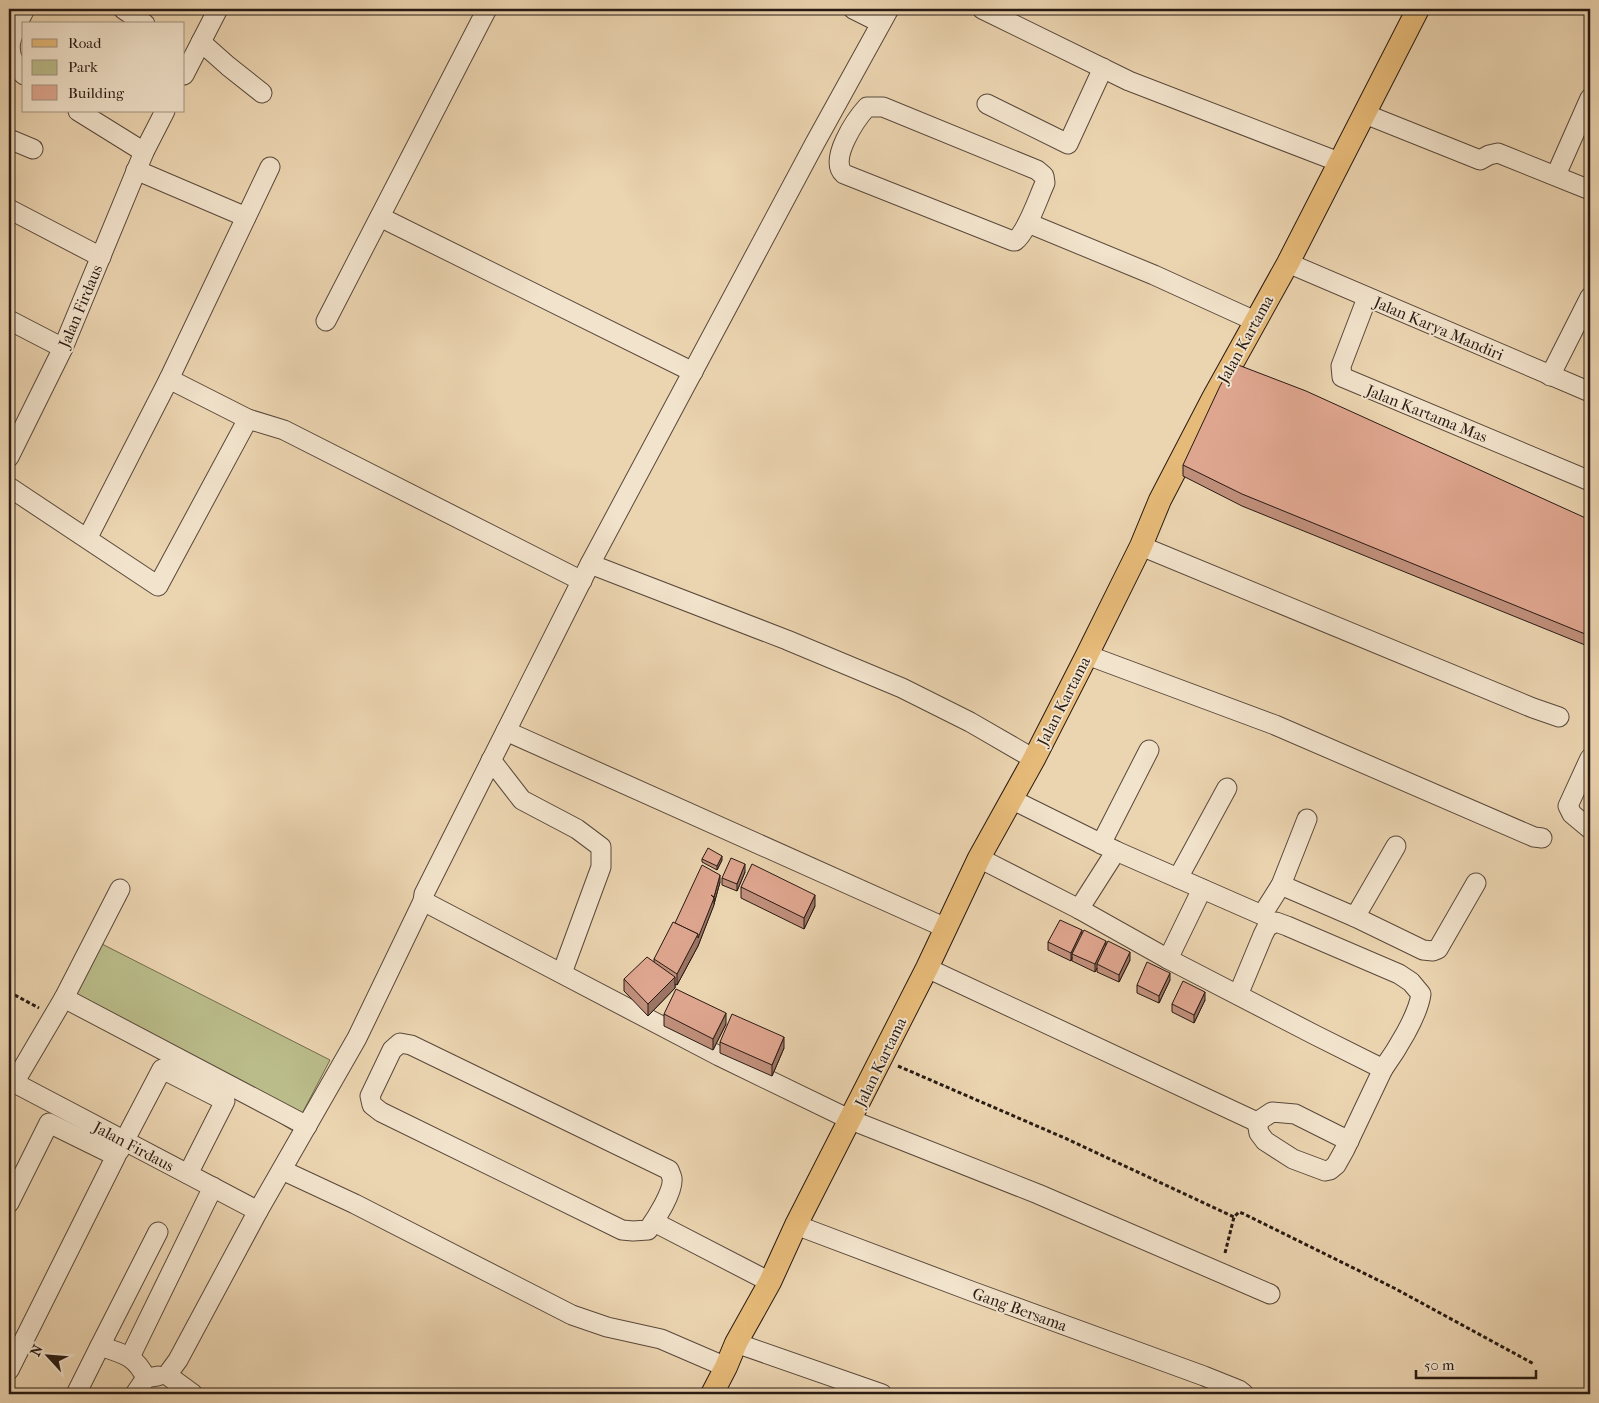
<svg xmlns="http://www.w3.org/2000/svg" width="1599" height="1403" font-family="'IM FELL French Canon',serif">
<rect width="100%" height="100%" fill="#ebd4b0"/>
<filter id="stains"><feTurbulence type="fractalNoise" baseFrequency=".004" numOctaves="4"/><feColorMatrix values="0 0 0 0 .2 0 0 0 0 .09 0 0 0 0 .02 0 0 0 .5 -.17"/></filter>
<radialGradient id="worn" r=".72"><stop offset=".6" stop-color="#630" stop-opacity="0"/><stop offset="1" stop-color="#630" stop-opacity=".3"/></radialGradient>
<!-- green -->
<polygon fill="#babc8a" stroke="#716b4e" points="100,943 330,1060 293,1131 73,996"/>
<g fill="none" stroke-linecap="round" stroke-linejoin="round">
<!-- minor casing -->
<g stroke="#59483a" stroke-width="21">
<g id="minor">
<polyline points="123,9 145,24"/>
<polyline points="853,9 881,23"/>
<polyline points="982,9 1129,81 1339,162"/>
<polyline points="201,42 228,66 262,93"/>
<path d="M24,75C0,52 12,34 25,9"/>
<polyline points="184,75 218,9"/>
<polyline points="987,104 1068,144 1103,68"/>
<path d="M867,107H883L1037,170L1044,176L1045,183C1038,198 1027,232 1015,241H1013L844,174C828,160 856,119 867,107Z"/>
<polyline points="78,111 144,152"/>
<polyline points="1365,114 1480,160 1489,155 1498,153 1590,190"/>
<polyline points="9,139 33,149"/>
<polyline points="136,170 246,217"/>
<polyline points="1556,175 1590,98"/>
<polyline points="9,209 101,257"/>
<polyline points="380,217 693,372"/>
<polyline points="1028,223 1154,275 1255,321"/>
<polyline points="1288,263 1590,392"/>
<polyline points="1367,298 1341,366 1342,377 1590,481"/>
<polyline points="9,320 63,348"/>
<polyline points="326,321 487,9"/>
<polyline points="1550,376 1590,297"/>
<polyline points="169,379 270,167"/>
<polyline points="248,419 284,430 582,581"/>
<polyline points="9,457 63,348 144,152 165,111"/>
<polyline points="9,487 158,586 248,419 169,379 87,539"/>
<polyline points="1141,546 1533,708 1559,717"/>
<polyline points="590,564 787,640 902,688 970,722 1034,759"/>
<polyline points="1087,655 1275,725 1534,837 1542,838"/>
<polyline points="506,731 946,928"/>
<polyline points="1590,758 1568,806 1572,814 1590,829"/>
<polyline points="491,760 522,800 577,829 601,847 601,867 562,973"/>
<polyline points="1011,799 1116,851 1262,915 1281,885 1307,819"/>
<polyline points="1101,844 1149,750"/>
<path d="M1116,851L1079,909L1168,959L1315,1035L1383,1069C1396,1051 1418,1016 1421,994L1411,982L1399,974L1287,926L1276,922L1267,927L1263,935L1238,995"/>
<polyline points="979,858 1079,909"/>
<polyline points="1178,878 1227,788"/>
<polyline points="1281,885 1355,917 1423,950 1433,951 1438,949 1476,883"/>
<polyline points="423,901 719,1056 851,1120 1038,1194 1270,1294"/>
<polyline points="1355,917 1396,846"/>
<polyline points="1168,959 1202,889"/>
<polyline points="927,968 1257,1122"/>
<polyline points="64,998 307,1126"/>
<path d="M400,1043L411,1045L669,1170C670,1172 671,1175 672,1178C674,1191 656,1219 648,1230L633,1231L622,1230L381,1112L372,1105L370,1096L392,1050Z"/>
<polyline points="9,1080 258,1211"/>
<polyline points="14,1083 64,998 120,889"/>
<polyline points="1257,1122 1259,1133 1265,1141 1293,1159 1325,1171 1330,1170 1336,1165 1345,1149 1383,1069"/>
<polyline points="1257,1122 1272,1112 1295,1114 1349,1141"/>
<polyline points="119,1151 162,1069 225,1101 188,1174"/>
<polyline points="282,1170 355,1204 572,1315 607,1327 661,1339 726,1367"/>
<polyline points="9,1203 49,1123 116,1156 9,1370"/>
<polyline points="654,1222 770,1282"/>
<polyline points="796,1225 971,1291 1204,1376 1239,1390 1244,1394"/>
<polyline points="736,1343 882,1394"/>
<polyline points="100,1346 158,1232"/>
<polyline points="130,1357 213,1187"/>
<path d="M76,1394L100,1346C123,1354 135,1355 146,1378"/>
<polyline points="135,1394 146,1378 158,1376"/>
<polyline points="193,1394 167,1375 178,1360 258,1211 357,1038 423,901 424,894 590,564 815,143 889,9"/>
</g>
</g>
<!-- major casing -->
<g stroke="#281a13" stroke-width="24">
<polyline id="major" points="712,1394 726,1367 736,1343 770,1282 796,1225 927,968 979,858 1034,759 1087,655 1141,546 1160,500 1213,398 1288,263 1418,9"/>
</g>
<!-- path -->
<g stroke="#281a13" stroke-width="3" stroke-dasharray="4 2.5" stroke-linecap="butt">
<polyline points="9,992 39,1008"/>
<polyline points="898,1066 1067,1139 1234,1217"/>
<polyline points="1225,1253 1234,1217 1239,1212 1244,1214 1394,1288 1534,1364"/>
</g>
<!-- minor -->
<use href="#minor" stroke="#f2e3cc" stroke-width="19"/>
<!-- major -->
<use href="#major" stroke="#e6ba78" stroke-width="22"/>
</g>
<!-- wall -->
<g fill="#c08f7b" stroke="#281a13">
<polygon points="1183,465 1590,520 1590,647 1242,506 1183,476"/>
<polygon points="702,859 722,860 717,870 702,862"/>
<polygon points="745,872 737,891 722,885 722,878"/>
<polygon points="720,882 714,904 698,946 677,985 675,984 675,988 648,1016 624,991 624,979 654,962 654,959"/>
<polygon points="741,887 815,906 804,929 741,898"/>
<polygon points="1082,934 1106,945 1130,960 1119,982 1097,972 1097,968 1095,972 1072,961 1072,957 1071,961 1048,950 1048,942"/>
<polygon points="1170,980 1159,1003 1137,993 1137,985"/>
<polygon points="1205,1000 1194,1023 1172,1012 1172,1004"/>
<polygon points="664,1014 726,1024 713,1050 664,1026"/>
<polygon points="720,1042 784,1048 772,1076 720,1053"/>
</g>
<!-- shaded-wall -->
<g fill="#9c7464" stroke="#281a13">
<polygon points="722,856 722,860 717,870 717,866"/>
<polygon points="745,864 745,872 737,891 737,884"/>
<polygon points="720,875 720,882 714,904 714,897"/>
<polygon points="815,895 815,906 804,929 804,918"/>
<polygon points="714,898 714,905 698,946 677,985 677,974"/>
<polygon points="1082,930 1082,938 1072,954 1072,957 1071,961 1071,953"/>
<polygon points="1106,941 1106,949 1097,964 1097,968 1095,972 1095,964"/>
<polygon points="1130,952 1130,960 1119,982 1119,975"/>
<polygon points="1170,973 1170,980 1159,1003 1159,996"/>
<polygon points="675,977 675,988 648,1016 648,1004"/>
<polygon points="1205,992 1205,1000 1194,1023 1194,1015"/>
<polygon points="726,1013 726,1024 713,1050 713,1039"/>
<polygon points="784,1037 784,1048 772,1076 772,1065"/>
</g>
<!-- building -->
<g fill="#dfa68f" stroke="#281a13">
<polygon points="1233,363 1306,391 1590,520 1590,636 1242,494 1183,465 1220,386"/>
<polygon points="708,848 722,856 717,866 702,859"/>
<polygon points="731,858 745,864 737,884 722,878"/>
<polygon points="752,864 815,895 804,918 741,887"/>
<polygon points="702,865 720,875 714,897 711,895 714,898 698,938 698,934 675,923"/>
<polygon points="1060,920 1082,930 1071,953 1048,942"/>
<polygon points="673,922 698,934 677,974 654,959"/>
<polygon points="1084,930 1106,941 1095,964 1072,954"/>
<polygon points="1108,941 1130,952 1119,975 1097,964"/>
<polygon points="647,957 675,977 648,1004 624,979"/>
<polygon points="1147,962 1170,973 1159,996 1137,985"/>
<polygon points="1183,981 1205,992 1194,1015 1172,1004"/>
<polygon points="676,989 726,1013 713,1039 664,1014"/>
<polygon points="732,1014 784,1037 772,1065 720,1042"/>
</g>
<g text-anchor="middle" stroke-width="4" stroke-linejoin="round" paint-order="stroke">
<!-- street labels -->
<g font-size="16" fill="#281a13" stroke="#f2e3cc">
<text transform="translate(80 306) rotate(-67)" y="6">Jalan Firdaus</text>
<text transform="translate(1439 328) rotate(23)" y="6">Jalan Karya Mandiri</text>
<text transform="translate(1245 339) rotate(-61)" y="6">Jalan Kartama</text>
<text transform="translate(1427 413) rotate(22)" y="6">Jalan Kartama Mas</text>
<text transform="translate(1063 701) rotate(-63)" y="6">Jalan Kartama</text>
<text transform="translate(880 1062) rotate(-64)" y="6">Jalan Kartama</text>
<text transform="translate(134 1146) rotate(28)" y="6">Jalan Firdaus</text>
<text transform="translate(1020 1309) rotate(20)" y="6">Gang Bersama</text>
</g>
</g>
<!-- margin -->
<rect width="1599" height="1403" fill="none" stroke="#ebd4b0" stroke-width="30"/>
<rect x="10" y="10" width="1579" height="1383" fill="none" stroke="#281a13" stroke-width="2.5"/>
<rect x="15" y="15" width="1569" height="1373" fill="none" stroke="#281a13"/>
<!-- legend -->
<rect x="22" y="22" width="162" height="90" fill="#f2e3cc" stroke="#a19382"/>
<rect x="32" y="39" width="25" height="8" fill="#e6ba78" stroke="#a19382"/>
<text x="68" y="48" font-size="15" fill="#281a13">Road</text>
<rect x="32" y="60" width="25" height="15" fill="#babc8a" stroke="#a19382"/>
<text x="68" y="72" font-size="15" fill="#281a13">Park</text>
<rect x="32" y="85" width="25" height="15" fill="#dfa68f" stroke="#a19382"/>
<text x="68" y="98" font-size="15" fill="#281a13">Building</text>
<!-- north arrow -->
<g transform="translate(48 1356) rotate(296)" stroke="#f2e3cc" stroke-width="4" paint-order="stroke">
<path d="M0-4L9 19L0 12L-9 19Z" fill="#281a13"/>
<text y="-8" font-size="14" font-weight="bold" text-anchor="middle" fill="#281a13">N</text>
</g>
<!-- scale -->
<path d="M1416 1370v8h120v-8" fill="none" stroke="#281a13" stroke-width="2.5"/>
<text x="1424" y="1370" font-size="15" fill="#281a13" stroke="#f2e3cc" stroke-width="4" paint-order="stroke">50 m</text>
<rect width="100%" height="100%" filter="url(#stains)"/>
<rect width="100%" height="100%" fill="url(#worn)"/>
</svg>
